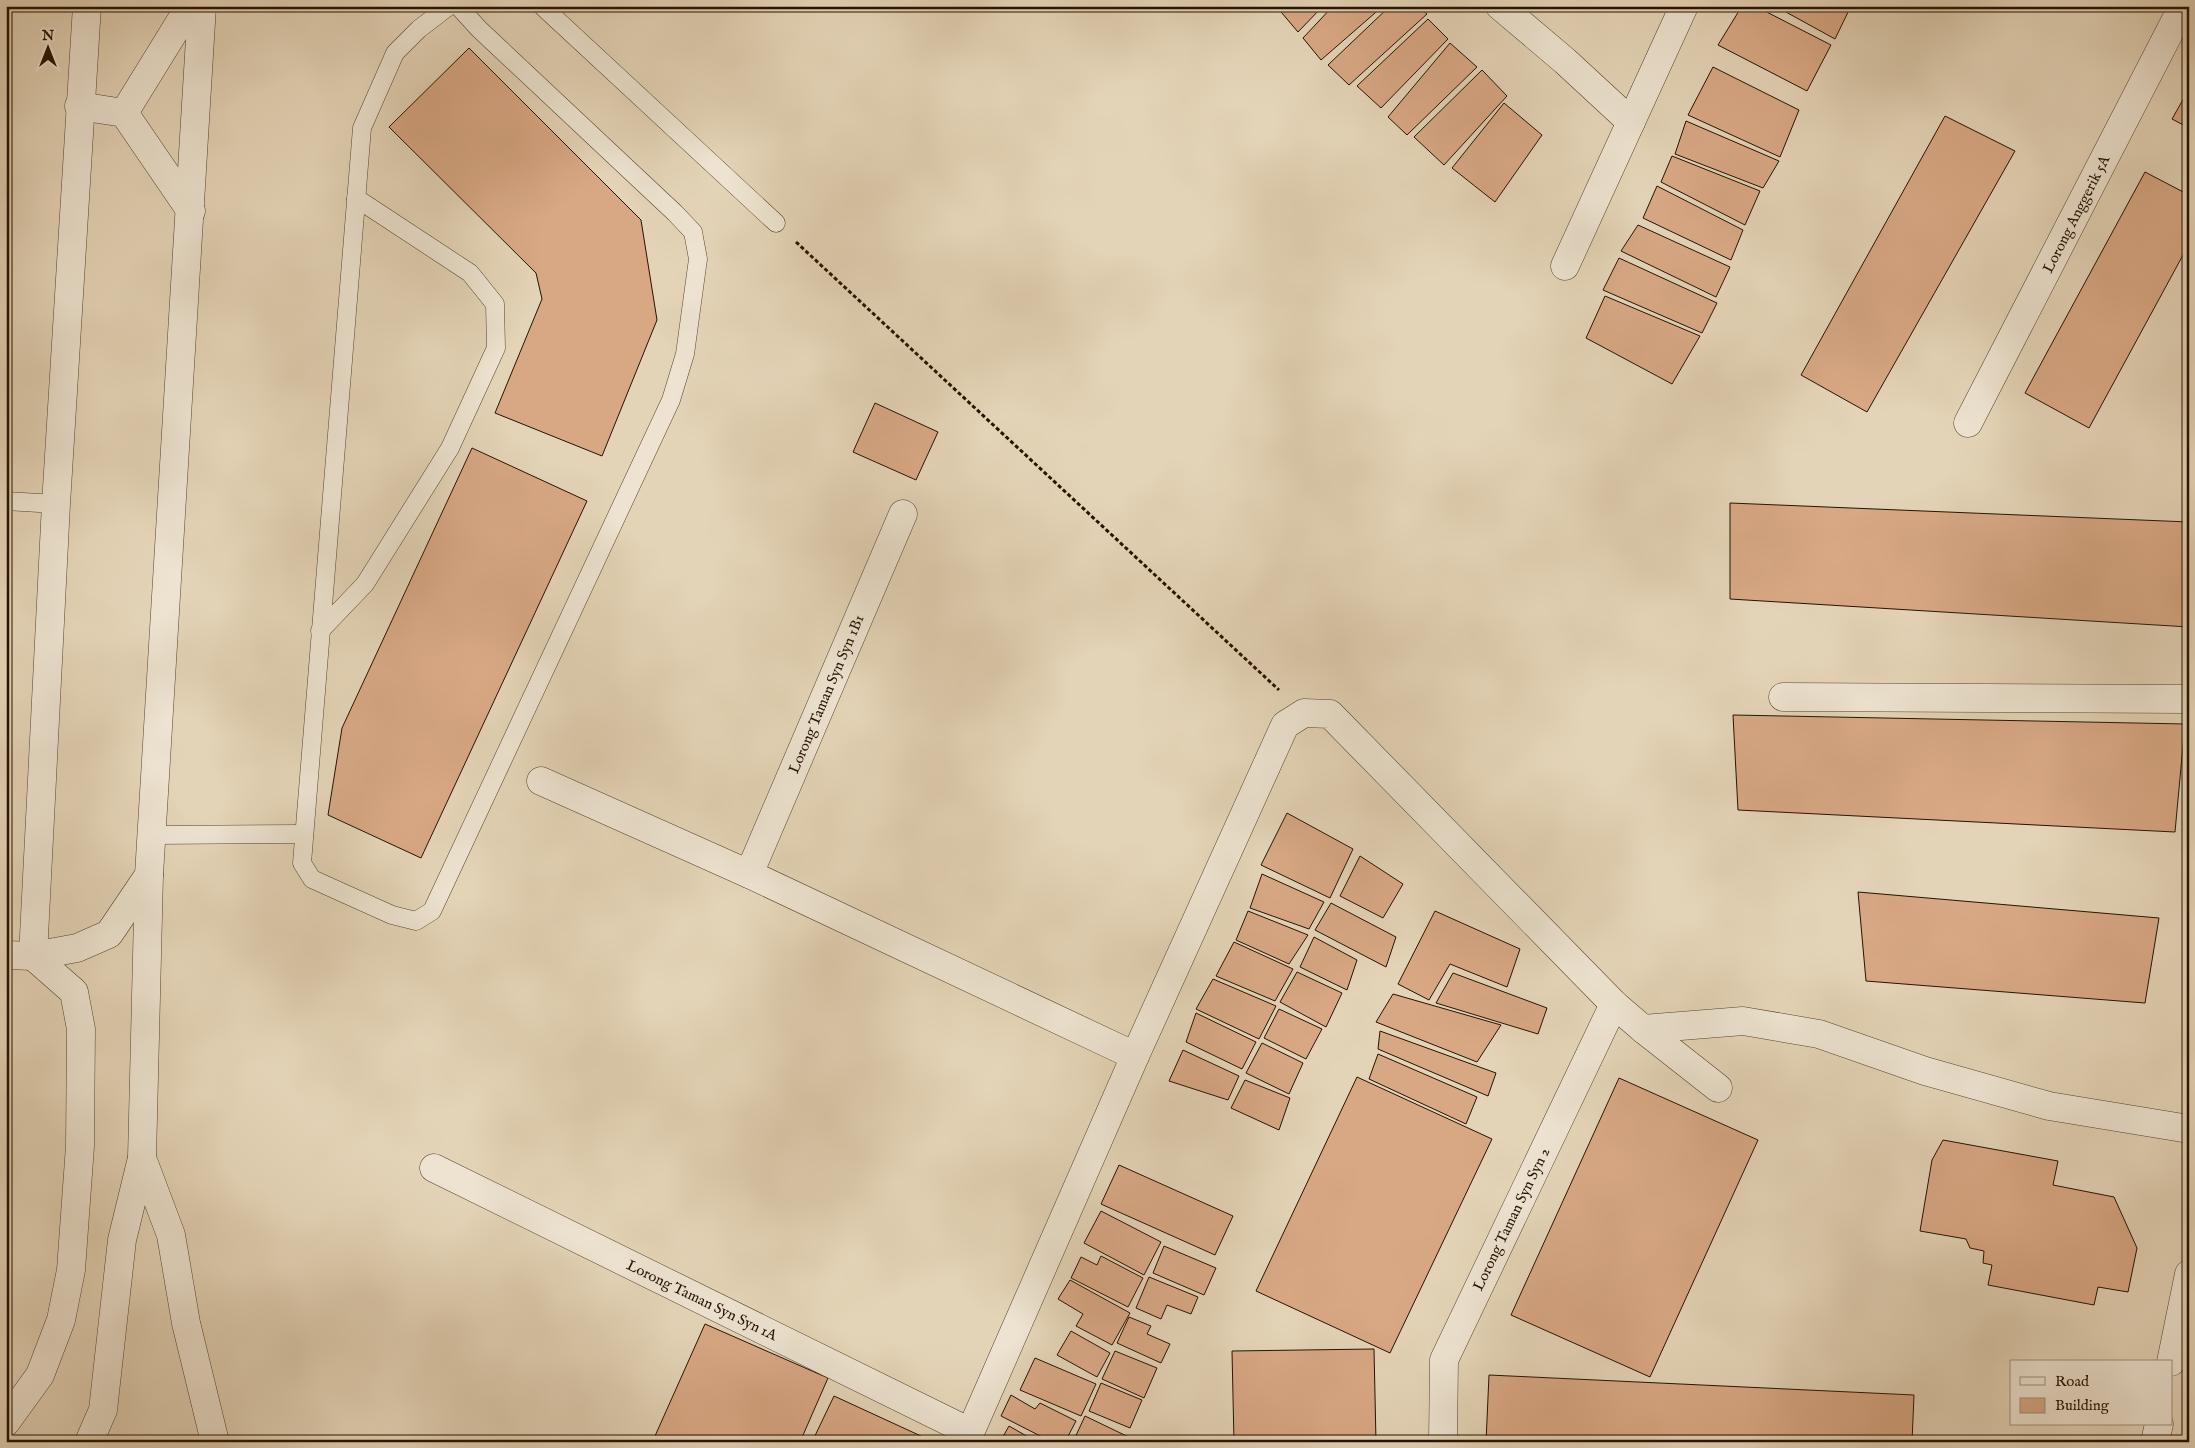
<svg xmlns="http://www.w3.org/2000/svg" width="2195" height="1448" font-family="'IM FELL English',serif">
<rect width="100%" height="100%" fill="#e4d4b7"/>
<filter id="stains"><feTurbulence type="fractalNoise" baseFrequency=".004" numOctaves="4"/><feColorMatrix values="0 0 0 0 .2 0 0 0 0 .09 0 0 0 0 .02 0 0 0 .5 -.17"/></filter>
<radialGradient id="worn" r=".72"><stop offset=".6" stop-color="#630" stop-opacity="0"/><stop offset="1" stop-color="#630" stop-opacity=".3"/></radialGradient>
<!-- building -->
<g fill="#d8a885" stroke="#251200">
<polygon points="1276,6 1323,6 1298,32"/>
<polygon points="1333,6 1383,6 1321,60 1303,38"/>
<polygon points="1390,6 1418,6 1427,14 1349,85 1328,65"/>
<polygon points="1742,6 1755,6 1831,45 1807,91 1718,45"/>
<polygon points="1775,6 1851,6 1835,39"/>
<polygon points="1428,19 1448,39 1381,108 1357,86"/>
<polygon points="1450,43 1477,67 1407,135 1388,117"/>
<polygon points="469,48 641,220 657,320 602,456 495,413 542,299 536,273 389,127"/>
<polygon points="1713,67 1799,110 1780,157 1688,115"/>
<polygon points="1482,70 1507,96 1444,165 1414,137"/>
<polygon points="2189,89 2189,128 2172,119"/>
<polygon points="1504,103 1542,135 1495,202 1452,168"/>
<polygon points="1945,116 2015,151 1867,412 1801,375"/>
<polygon points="1686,121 1779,161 1763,188 1675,154"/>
<polygon points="1672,156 1760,191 1745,225 1661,182"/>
<polygon points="2145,172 2189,195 2189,244 2089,428 2025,393"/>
<polygon points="1657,186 1743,230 1731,260 1643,218"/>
<polygon points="1638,225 1730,267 1716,297 1621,251"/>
<polygon points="1619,258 1717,303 1702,333 1603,290"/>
<polygon points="1605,296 1700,336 1672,384 1586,338"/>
<polygon points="875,403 938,432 916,480 853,452"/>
<polygon points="472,448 587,501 421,858 328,815 342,728"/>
<polygon points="1730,503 2189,522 2189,627 1730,599"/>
<polygon points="1733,715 2185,724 2175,832 1738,810"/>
<polygon points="1287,813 1353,849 1330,898 1261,865"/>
<polygon points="1360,856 1403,884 1383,918 1340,896"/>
<polygon points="1262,874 1324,902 1309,929 1250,908"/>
<polygon points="1858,892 2159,918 2145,1003 1866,981"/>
<polygon points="1331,903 1396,937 1386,967 1315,930"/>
<polygon points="1248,911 1308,935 1289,964 1236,940"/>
<polygon points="1435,911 1520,949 1507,987 1450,964 1429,1000 1398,984"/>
<polygon points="1314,937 1357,960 1347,990 1300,967"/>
<polygon points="1234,942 1293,969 1275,1001 1216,976"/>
<polygon points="1297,972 1342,993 1326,1027 1280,1002"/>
<polygon points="1453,973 1547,1008 1538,1034 1436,1003"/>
<polygon points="1213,979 1276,1006 1259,1039 1196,1009"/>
<polygon points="1393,994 1501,1025 1477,1062 1376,1022"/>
<polygon points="1279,1009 1322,1029 1306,1059 1264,1038"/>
<polygon points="1196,1013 1256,1042 1242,1069 1186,1042"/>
<polygon points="1380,1031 1496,1073 1488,1096 1378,1049"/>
<polygon points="1262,1043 1303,1063 1289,1094 1246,1073"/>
<polygon points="1183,1050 1239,1076 1228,1100 1169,1081"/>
<polygon points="1378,1054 1477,1097 1466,1124 1369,1079"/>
<polygon points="1357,1077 1492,1139 1390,1353 1256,1291"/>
<polygon points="1619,1078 1758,1140 1650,1377 1511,1315"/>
<polygon points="1245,1080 1290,1098 1279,1130 1231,1108"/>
<polygon points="1943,1140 2058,1161 2053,1185 2114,1197 2137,1248 2128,1292 2098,1287 2094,1305 1988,1285 1992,1265 1983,1263 1984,1251 1970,1248 1966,1239 1920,1231 1932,1160"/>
<polygon points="1119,1165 1233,1216 1215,1255 1101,1204"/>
<polygon points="1101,1211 1161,1242 1144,1275 1084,1243"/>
<polygon points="1164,1246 1216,1268 1204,1295 1153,1273"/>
<polygon points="1101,1256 1143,1278 1128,1307 1071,1278 1081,1257 1097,1265"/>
<polygon points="1149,1277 1198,1297 1191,1314 1167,1305 1161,1319 1136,1308"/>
<polygon points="1070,1280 1130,1313 1112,1345 1076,1326 1083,1314 1058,1299"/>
<polygon points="1129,1317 1151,1326 1147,1334 1170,1344 1161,1363 1117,1343"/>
<polygon points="705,1324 828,1378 800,1442 670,1442 655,1436"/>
<polygon points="1071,1331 1110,1353 1097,1377 1057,1355"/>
<polygon points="1374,1349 1376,1442 1234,1442 1232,1351"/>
<polygon points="1115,1351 1157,1368 1144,1398 1102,1379"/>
<polygon points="1035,1358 1096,1384 1081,1416 1020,1390"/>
<polygon points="1489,1375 1914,1395 1912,1442 1486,1442"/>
<polygon points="1101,1383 1142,1400 1130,1428 1089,1411"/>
<polygon points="1011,1395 1035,1409 1040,1403 1076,1421 1065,1442 1052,1442 1001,1416"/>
<polygon points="834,1396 934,1442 812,1442"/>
<polygon points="1085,1416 1139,1442 1073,1442"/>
<polygon points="1009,1426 1037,1442 1000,1442"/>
</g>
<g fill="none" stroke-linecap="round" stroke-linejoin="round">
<!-- service casing -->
<g stroke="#55422e" stroke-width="19">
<g id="service">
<polyline points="449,6 419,29 395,53 362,128 302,863 312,879 392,915 416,921 432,911 671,400 685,354 698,259 693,232 675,213 479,29 458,6"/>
<polyline points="542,6 776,223"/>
<polyline points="6,501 56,504"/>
<polyline points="320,631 365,584 450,448 496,348 495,304 470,273 356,198"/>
<polyline points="152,835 304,834"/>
</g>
</g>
<!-- minor casing -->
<g stroke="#55422e" stroke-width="29">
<g id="minor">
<polyline points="1500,6 1565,61 1631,122"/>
<polyline points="79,106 124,113 191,211"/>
<polyline points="124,113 190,6"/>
<polyline points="1565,266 1684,6"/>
<polyline points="1968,423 2183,6"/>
<polyline points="1783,697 2189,699"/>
<polyline points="541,781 749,874 1135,1056"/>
<polyline points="749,874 903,514"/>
<polyline points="6,955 33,956 77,948 109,934 149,875"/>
<polyline points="33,956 56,504 87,6"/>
<polyline points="1643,1029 1743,1021 1819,1034 1925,1071 2049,1106 2189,1129"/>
<polyline points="434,1168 970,1432"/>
<polyline points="2171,1362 2189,1274"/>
<polyline points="6,1422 40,1375 61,1320 71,1270 80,1146 81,1029 74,992 33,956"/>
<polyline points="966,1442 1135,1056 1285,725 1304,713 1330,714 1614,1004 1643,1029 1718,1088"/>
<polyline points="1443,1442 1444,1360 1614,1004"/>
<polyline points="2155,1442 2159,1424"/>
</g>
</g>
<!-- tertiary casing -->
<g stroke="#55422e" stroke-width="29">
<g id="tertiary">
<polyline points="142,1158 171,1235 186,1323 215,1442"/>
<polyline points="89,1442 103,1410 122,1240 142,1158 149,875 202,6"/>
</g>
</g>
<!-- path -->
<polyline stroke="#251200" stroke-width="3" stroke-dasharray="4 2.5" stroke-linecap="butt" points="796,242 1279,690"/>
<!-- service -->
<use href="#service" stroke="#ede3d0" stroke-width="18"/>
<!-- minor -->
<use href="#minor" stroke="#ede3d0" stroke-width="28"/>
<!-- tertiary -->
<use href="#tertiary" stroke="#ede3d0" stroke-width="28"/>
</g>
<g text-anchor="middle" stroke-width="5" stroke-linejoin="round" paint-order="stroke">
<!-- street labels -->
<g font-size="15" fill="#251200" stroke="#ede3d0">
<text transform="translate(2076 214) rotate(-63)" y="5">Lorong Anggerik 5A</text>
<text transform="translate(826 694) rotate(-67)" y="5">Lorong Taman Syn Syn 1B1</text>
<text transform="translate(1511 1219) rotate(-64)" y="5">Lorong Taman Syn Syn 2</text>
<text transform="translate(702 1300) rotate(26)" y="5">Lorong Taman Syn Syn 1A</text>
</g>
</g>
<!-- margin -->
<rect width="2195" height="1448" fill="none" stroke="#e4d4b7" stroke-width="25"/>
<rect x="8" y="8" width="2180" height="1433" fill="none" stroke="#251200" stroke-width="2.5"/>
<rect x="12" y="12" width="2170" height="1423" fill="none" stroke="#251200"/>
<!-- legend -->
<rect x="2010" y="1360" width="162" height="65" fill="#ede3d0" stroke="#9d8f7d"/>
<rect x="2020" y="1377" width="25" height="8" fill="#ede3d0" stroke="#9d8f7d"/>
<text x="2055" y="1386" font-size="15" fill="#251200">Road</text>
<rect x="2020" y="1398" width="25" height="15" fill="#d8a885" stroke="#9d8f7d"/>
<text x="2055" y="1410" font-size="15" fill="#251200">Building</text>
<!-- north arrow -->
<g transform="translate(48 48)" stroke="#ede3d0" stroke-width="4" paint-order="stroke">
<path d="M0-4L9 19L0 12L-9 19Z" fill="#251200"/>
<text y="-8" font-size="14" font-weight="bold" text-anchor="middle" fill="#251200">N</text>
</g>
<rect width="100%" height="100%" filter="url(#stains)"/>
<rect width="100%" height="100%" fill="url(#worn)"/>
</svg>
